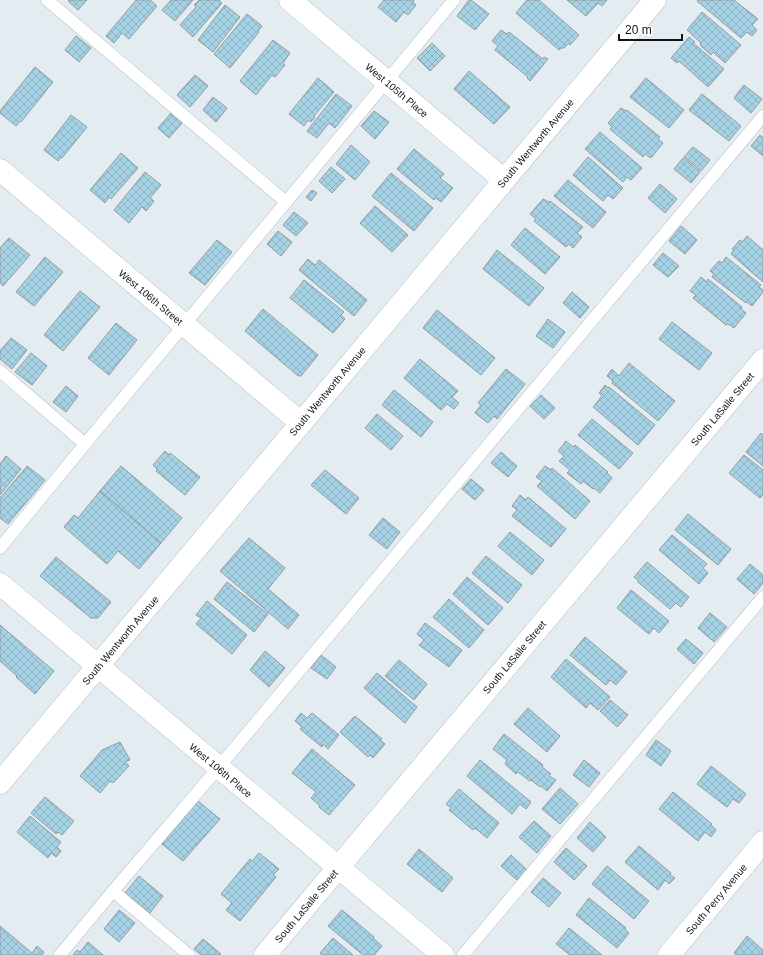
<svg xmlns="http://www.w3.org/2000/svg" width="763" height="955" font-family="Helvetica,sans-serif">
<defs>
<pattern id="building-cross-hatch" width="8" height="8" patternUnits="userSpaceOnUse"><rect width="8" height="8" fill="#a6d2e5"/><path d="M0 0l8 8M0 8l8-8" fill="none" stroke="#8eb3c4"/></pattern>
</defs>
<rect width="100%" height="100%" fill="#e3ecf1"/>
<!-- building -->
<g fill="url(#building-cross-hatch)" stroke="#939b9f">
<polygon points="69,0 87,0 78,10 68,1"/>
<polygon points="136,0 150,0 157,6 129,39 122,33 114,43 106,36"/>
<polygon points="171,0 193,0 175,21 162,10"/>
<polygon points="199,0 219,0 222,3 193,37 180,25 196,7 194,5"/>
<polygon points="384,0 414,0 413,2 416,5 408,15 404,12 396,22 378,7"/>
<polygon points="469,0 471,0 489,14 475,30 457,16"/>
<polygon points="527,0 539,0 579,35 570,45 569,43 564,48 561,48 559,50 516,13"/>
<polygon points="567,0 607,0 602,6 598,3 586,16"/>
<polygon points="698,0 734,0 758,19 752,25 757,30 752,36 747,32 741,38 697,1"/>
<polygon points="225,5 240,17 213,52 198,40"/>
<polygon points="702,12 741,45 725,63 713,52 711,55 700,45 701,43 692,35 692,34 687,30"/>
<polygon points="247,14 262,26 258,31 259,32 230,68 214,54"/>
<polygon points="501,30 507,34 509,32 543,59 544,57 548,59 530,81 527,78 528,77 495,50 498,46 492,41"/>
<polygon points="76,36 91,48 79,62 65,50"/>
<polygon points="689,37 695,42 693,43 724,69 708,87 679,61 677,63 671,58"/>
<polygon points="273,40 290,53 283,63 285,65 275,77 272,75 256,95 240,81"/>
<polygon points="432,43 445,56 430,71 417,58"/>
<polygon points="35,67 53,82 21,122 20,121 16,126 0,113 0,111"/>
<polygon points="469,71 510,107 494,124 454,89"/>
<polygon points="195,75 208,86 190,107 177,95"/>
<polygon points="318,78 334,92 314,116 315,117 311,122 308,120 304,126 289,114"/>
<polygon points="646,78 684,110 669,128 630,97"/>
<polygon points="744,85 762,99 751,113 734,98"/>
<polygon points="336,94 352,106 335,128 329,123 317,138 307,131"/>
<polygon points="702,94 741,126 729,141 689,110"/>
<polygon points="213,97 227,108 216,122 203,110"/>
<polygon points="621,108 626,111 627,110 660,137 658,139 663,143 651,158 645,154 643,157 610,129 612,127 608,123"/>
<polygon points="374,111 389,122 375,139 361,126"/>
<polygon points="171,113 182,123 169,138 158,128"/>
<polygon points="71,115 87,127 62,158 61,157 58,161 44,150"/>
<polygon points="600,132 642,168 631,180 627,177 623,182 585,149"/>
<polygon points="760,135 763,138 763,156 751,146"/>
<polygon points="351,145 370,162 355,180 336,164"/>
<polygon points="693,147 710,160 701,171 684,157"/>
<polygon points="414,149 444,174 440,178 453,188 441,202 436,198 434,200 397,169"/>
<polygon points="121,153 138,168 111,199 109,197 105,203 90,190"/>
<polygon points="588,157 623,188 613,199 608,195 603,201 573,175"/>
<polygon points="683,158 700,172 691,183 674,169"/>
<polygon points="331,167 345,179 332,193 319,181"/>
<polygon points="145,172 161,185 150,198 154,201 146,211 142,207 129,223 114,210"/>
<polygon points="391,173 433,208 414,231 372,196"/>
<polygon points="568,180 606,212 593,228 554,196"/>
<polygon points="660,184 677,199 665,213 648,198"/>
<polygon points="312,190 317,193 311,201 306,197"/>
<polygon points="543,199 549,202 550,201 583,227 577,233 582,237 573,248 569,244 566,247 534,221 536,219 530,214"/>
<polygon points="375,206 408,235 392,252 360,223"/>
<polygon points="294,212 308,223 296,236 283,225"/>
<polygon points="681,226 697,240 685,254 669,241"/>
<polygon points="525,228 560,257 545,274 511,245"/>
<polygon points="278,231 292,242 281,256 267,244"/>
<polygon points="747,236 763,250 763,282 731,254 734,250 732,249 740,240 742,242"/>
<polygon points="9,238 30,255 3,286 0,283 0,248"/>
<polygon points="217,240 232,252 205,285 189,273"/>
<polygon points="497,250 544,288 529,306 483,269"/>
<polygon points="663,253 679,266 668,277 653,265"/>
<polygon points="45,257 63,272 34,306 16,292"/>
<polygon points="726,257 761,285 759,287 763,290 763,292 752,306 747,302 746,303 712,277 714,274 710,271 719,261 722,263"/>
<polygon points="308,259 315,265 319,260 367,300 354,316 299,270"/>
<polygon points="701,277 707,282 708,279 742,307 741,309 746,313 734,328 728,324 726,325 693,298 696,295 690,291"/>
<polygon points="304,280 344,312 341,315 345,319 333,333 290,298"/>
<polygon points="80,291 100,307 63,351 44,335"/>
<polygon points="572,292 589,307 580,318 563,303"/>
<polygon points="263,309 318,355 301,376 299,376 297,375 245,331"/>
<polygon points="437,310 495,358 481,375 423,328"/>
<polygon points="548,319 565,332 553,348 536,336"/>
<polygon points="672,322 712,353 699,370 659,339"/>
<polygon points="116,323 137,340 109,375 88,358"/>
<polygon points="11,338 27,350 12,369 0,359 0,351"/>
<polygon points="31,353 47,366 32,385 15,372"/>
<polygon points="420,359 458,391 452,397 459,403 454,409 447,404 441,410 404,378"/>
<polygon points="629,363 675,401 658,421 612,383 613,381 607,376 612,369 619,376"/>
<polygon points="506,369 525,384 497,419 494,416 488,423 475,413 481,405 478,403"/>
<polygon points="605,385 608,388 609,387 655,425 638,445 593,407 602,396 599,393"/>
<polygon points="66,386 78,396 66,412 53,402"/>
<polygon points="394,390 433,422 421,437 382,405"/>
<polygon points="541,395 555,408 544,419 530,406"/>
<polygon points="377,414 403,436 391,450 365,428"/>
<polygon points="592,419 633,453 619,469 578,435"/>
<polygon points="761,433 763,435 763,466 746,452"/>
<polygon points="566,441 573,447 575,445 608,472 607,473 612,478 600,493 594,488 593,489 583,481 581,484 567,473 570,470 559,461 564,456 558,451"/>
<polygon points="165,451 169,455 170,453 200,477 185,495 156,471 157,469 153,465"/>
<polygon points="501,452 517,466 508,477 491,463"/>
<polygon points="744,455 763,470 763,495 760,498 729,473"/>
<polygon points="6,456 21,469 0,495 0,464"/>
<polygon points="27,466 45,480 8,524 0,518 0,498"/>
<polygon points="121,466 182,518 161,543 100,491"/>
<polygon points="545,466 551,470 552,468 590,501 575,519 537,486 542,481 536,477"/>
<polygon points="325,470 359,498 346,514 311,485"/>
<polygon points="471,479 484,490 475,500 462,489"/>
<polygon points="100,491 161,543 139,569 118,551 107,564 64,527 74,515 78,518"/>
<polygon points="520,495 526,500 528,497 566,529 551,547 512,516 517,510 512,506"/>
<polygon points="688,514 731,549 718,565 675,530"/>
<polygon points="383,518 400,532 387,549 369,535"/>
<polygon points="510,532 544,560 532,575 498,546"/>
<polygon points="672,535 707,564 703,568 708,573 699,584 659,550"/>
<polygon points="249,538 285,568 268,589 299,615 288,629 220,571"/>
<polygon points="486,556 522,585 508,603 472,573"/>
<polygon points="56,557 111,602 98,618 91,618 40,576"/>
<polygon points="647,562 689,597 681,607 676,603 670,609 638,582 638,580 634,577"/>
<polygon points="750,564 763,575 763,583 754,594 737,579"/>
<polygon points="467,577 503,608 488,625 453,594"/>
<polygon points="227,582 268,614 254,632 214,599"/>
<polygon points="631,590 669,621 659,633 654,628 649,634 617,608"/>
<polygon points="449,599 484,630 469,648 433,617"/>
<polygon points="207,601 247,635 232,654 196,624 201,618 196,615"/>
<polygon points="710,613 727,627 714,642 698,628"/>
<polygon points="425,623 462,650 449,667 419,645 424,640 417,634"/>
<polygon points="0,625 54,671 35,694 16,677 17,676 0,661"/>
<polygon points="585,637 627,672 616,685 610,680 606,685 570,655"/>
<polygon points="686,639 703,653 694,664 677,649"/>
<polygon points="265,651 285,668 269,687 250,670"/>
<polygon points="321,655 336,667 327,679 311,668"/>
<polygon points="566,659 610,697 598,710 590,703 586,708 551,677"/>
<polygon points="399,660 427,684 414,700 385,676"/>
<polygon points="377,673 417,707 405,723 364,688"/>
<polygon points="610,700 628,715 617,727 600,711"/>
<polygon points="528,708 560,736 547,752 514,724"/>
<polygon points="301,713 307,718 312,713 339,735 328,749 323,744 322,747 300,729 302,727 295,721"/>
<polygon points="355,716 382,739 380,740 385,744 373,758 370,755 368,757 340,732"/>
<polygon points="504,734 543,765 542,767 551,774 549,776 556,780 547,791 541,786 540,787 531,780 530,781 518,772 516,774 505,764 507,760 493,749"/>
<polygon points="656,740 671,751 661,766 646,755"/>
<polygon points="120,742 130,760 125,762 129,766 113,783 110,781 100,793 80,776 102,750"/>
<polygon points="312,749 355,785 329,815 319,807 320,806 311,798 316,792 292,773"/>
<polygon points="480,760 531,802 526,809 520,804 512,814 467,776"/>
<polygon points="584,760 600,773 589,787 573,775"/>
<polygon points="711,766 746,794 739,803 733,799 727,807 697,784"/>
<polygon points="560,788 578,804 560,824 542,809"/>
<polygon points="459,789 499,823 487,838 475,828 473,830 449,810 451,808 446,804"/>
<polygon points="673,792 712,824 711,825 716,830 711,837 705,832 698,841 659,809"/>
<polygon points="45,797 74,821 62,835 58,832 56,834 31,813"/>
<polygon points="198,801 220,819 183,861 162,844"/>
<polygon points="30,816 61,842 57,847 61,851 56,857 51,853 48,858 17,832"/>
<polygon points="534,821 551,836 537,853 519,837"/>
<polygon points="590,822 606,837 593,852 577,838"/>
<polygon points="639,846 671,873 670,875 675,878 669,884 665,880 658,890 625,862"/>
<polygon points="566,848 587,866 574,880 554,862"/>
<polygon points="419,849 453,878 442,892 407,864"/>
<polygon points="259,853 279,869 273,875 276,877 240,921 226,910 232,903 221,894 250,859 252,861"/>
<polygon points="511,855 527,870 517,880 501,866"/>
<polygon points="607,866 649,901 634,919 592,884"/>
<polygon points="139,876 163,896 150,913 125,893"/>
<polygon points="543,878 561,893 549,907 531,892"/>
<polygon points="589,898 626,928 625,929 629,933 617,948 576,915"/>
<polygon points="119,910 135,923 119,942 104,929"/>
<polygon points="342,910 374,937 373,938 382,946 374,955 363,955 328,926"/>
<polygon points="0,926 32,953 37,946 44,952 42,955 0,955"/>
<polygon points="569,928 602,955 570,955 556,944"/>
<polygon points="747,936 763,950 763,955 736,955 734,953"/>
<polygon points="333,938 353,955 322,955 320,953"/>
<polygon points="203,939 221,954 220,955 201,955 194,949"/>
<polygon points="88,942 103,955 73,955 77,950 80,952"/>
</g>
<g fill="none" stroke-linecap="round" stroke-linejoin="round">
<!-- service casing -->
<g stroke="#b8c1c5" stroke-width="13">
<g id="service">
<polyline points="47,0 286,202"/>
<polyline points="0,371 85,444"/>
<polyline points="0,548 85,444 454,0"/>
<polyline points="113,891 189,955"/>
<polyline points="60,955 113,891 219,767 763,116"/>
<polyline points="463,955 763,597"/>
</g>
</g>
<!-- minor casing -->
<g stroke="#b8c1c5" stroke-width="23">
<g id="minor">
<polyline points="290,0 504,180"/>
<polyline points="0,170 301,423"/>
<polyline points="0,584 443,955"/>
<polyline points="265,955 763,360"/>
<polyline points="669,955 763,842"/>
</g>
</g>
<!-- tertiary casing -->
<g stroke="#b8c1c5" stroke-width="23">
<polyline id="tertiary" points="0,783 655,0"/>
</g>
<!-- service -->
<use href="#service" stroke="#fff" stroke-width="12"/>
<!-- minor -->
<use href="#minor" stroke="#fff" stroke-width="22"/>
<!-- tertiary -->
<use href="#tertiary" stroke="#fff" stroke-width="22"/>
</g>
<g text-anchor="middle" stroke-width="3.5" stroke-linejoin="round" paint-order="stroke">
<!-- street labels -->
<g font-size="10" fill="#111416" stroke="#fff">
<text transform="translate(397 90) rotate(40)" y="4">West 105th Place</text>
<text transform="translate(535 143) rotate(-50)" y="4">South Wentworth Avenue</text>
<text transform="translate(151 297) rotate(40)" y="4">West 106th Street</text>
<text transform="translate(327 391) rotate(-50)" y="4">South Wentworth Avenue</text>
<text transform="translate(722 409) rotate(-50)" y="4">South LaSalle Street</text>
<text transform="translate(120 640) rotate(-50)" y="4">South Wentworth Avenue</text>
<text transform="translate(514 657) rotate(-50)" y="4">South LaSalle Street</text>
<text transform="translate(221 770) rotate(40)" y="4">West 106th Place</text>
<text transform="translate(716 899) rotate(-50)" y="4">South Perry Avenue</text>
<text transform="translate(306 906) rotate(-50)" y="4">South LaSalle Street</text>
</g>
</g>
<!-- scale -->
<path d="M619 34v6h63v-6" fill="none" stroke="#111416" stroke-width="2"/>
<text x="625" y="34" font-size="12" fill="#111416" stroke="#ffffff" stroke-width="3" paint-order="stroke">20 m</text>
</svg>
